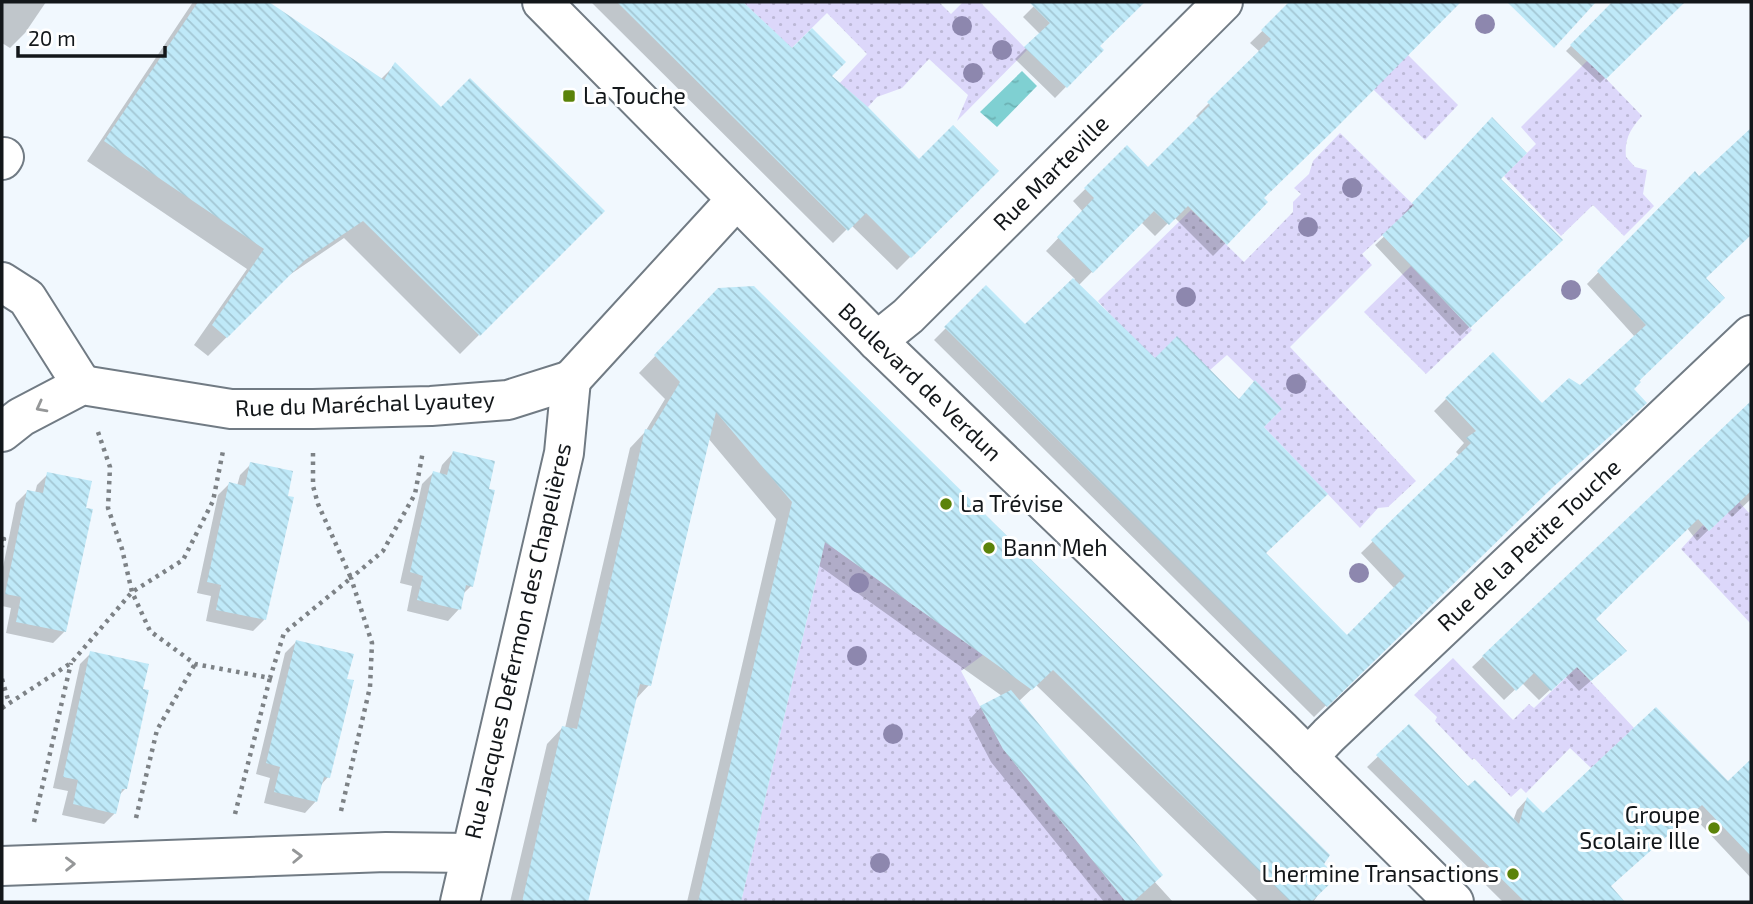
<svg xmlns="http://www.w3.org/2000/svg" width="1753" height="904" font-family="'Exo 2',sans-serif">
<defs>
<pattern id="green-dots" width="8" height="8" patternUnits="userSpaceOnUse" patternTransform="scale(1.75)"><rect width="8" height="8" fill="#dcd7fa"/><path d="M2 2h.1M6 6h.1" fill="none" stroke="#bcb8d6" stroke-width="1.8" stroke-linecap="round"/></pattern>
<pattern id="water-ripples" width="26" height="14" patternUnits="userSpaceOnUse" patternTransform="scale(1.75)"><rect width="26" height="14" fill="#7fd0d2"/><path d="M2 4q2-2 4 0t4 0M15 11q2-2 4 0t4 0" fill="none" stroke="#6db2b4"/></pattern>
<pattern id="building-back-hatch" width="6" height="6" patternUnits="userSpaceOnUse" patternTransform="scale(1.75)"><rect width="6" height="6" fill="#bfe9f8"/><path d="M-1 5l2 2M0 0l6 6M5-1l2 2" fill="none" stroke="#a3c7d4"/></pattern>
</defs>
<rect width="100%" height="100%" fill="#f1f8fe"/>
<!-- green -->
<g fill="url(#green-dots)">
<polygon points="743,2 939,2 951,14 963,2 980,2 1027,50 957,121 968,95 929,59 902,88 877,97 868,107 805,120 867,54 827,13 752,87 781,38"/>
<polygon points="1373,20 1458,105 1425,140 1338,55"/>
<path d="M1588,60L1642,116C1631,128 1624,139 1626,157L1635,167L1647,170L1643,194L1654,206L1624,236L1593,205L1561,236L1504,176L1536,144L1521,127Z"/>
<polygon points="1340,133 1427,218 1402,217 1362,254 1372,265 1290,347 1416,481 1388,507 1378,508 1360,528 1264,427 1282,409 1227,355 1210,370 1137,375 1117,322 1098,301 1191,210 1244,262 1293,212 1293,202 1301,194 1294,188 1309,174 1313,161"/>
<polygon points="1411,266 1472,330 1426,374 1364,312"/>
<polygon points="1739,502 1749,513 1751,511 1751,624 1681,549 1703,525 1709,531"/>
<polygon points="825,542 983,655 961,671 1003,749 1126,902 741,902"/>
<polygon points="1453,658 1513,720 1529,704 1534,708 1577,667 1634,728 1591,768 1570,748 1526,793 1521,788 1511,797 1474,758 1472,760 1435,721 1437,717 1414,695"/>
</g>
<!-- water -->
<polygon fill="url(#water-ripples)" points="1022,71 1037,86 997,127 980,112"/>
<!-- shadow -->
<g fill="#0003">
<polygon points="2,2 46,2 25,33 10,48 2,43"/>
<polygon points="193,2 265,2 381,79 395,65 441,110 602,211 460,354 344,238 285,278 208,356 194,345 247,269 87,161"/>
<polygon points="591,2 740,2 792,51 829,76 919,161 996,171 897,270 851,225 833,243"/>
<polygon points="1038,2 1142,2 1098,46 1102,50 1055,98 1015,59 1040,34 1023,17"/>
<polygon points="1292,2 1452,2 1455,6 1262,198 1266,202 1213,256 1174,217 1155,236 1141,222 1078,286 1155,361 1262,427 1264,553 1347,637 1395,589 1361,553 1460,456 1456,452 1464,443 1434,411 1446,399 1542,406 1580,387 1635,337 1587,284 1694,174 1699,178 1748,134 1751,138 1751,238 1749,235 1704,279 1637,381 1537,500 1314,717 934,340 986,288 1025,326 1075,279 1046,251 1083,212 1073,201 1127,148 1148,169 1199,119 1196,116 1260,52 1250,43"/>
<polygon points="1614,2 1621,2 1650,34 1600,83 1566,51"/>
<polygon points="1483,128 1499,179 1561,240 1460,336 1375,245 1407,215 1404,213"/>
<polygon points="702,307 1321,864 1333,875 1313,902 1259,902 1036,685 1018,702 1154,881 1173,902 1104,902 991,762 969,720 981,707 1002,696 818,565 739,902 687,902 776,519 708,438 649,685 635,700 587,902 510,902 547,744 563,727 565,728 630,448 645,432 665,399 639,373"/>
<polygon points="1751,402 1751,499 1732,517 1727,512 1697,541 1687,528 1594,619 1614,661 1579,691 1565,676 1539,700 1522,683 1504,700 1472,667"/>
<polygon points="453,453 471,586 463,594 459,609 448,621 407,611 412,586 400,583 422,484 433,473 439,475 442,465"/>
<polygon points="251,464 264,620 253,631 206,621 211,596 197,593 218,495 229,484 237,486 240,475"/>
<polygon points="48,474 64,632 53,643 6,633 11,608 2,606 2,572 16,503 27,492 35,493 37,485"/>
<polygon points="296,642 328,777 320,786 316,801 305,813 264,803 270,778 256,774 285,653"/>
<polygon points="91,653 125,789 119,795 115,813 104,824 62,815 68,791 53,788 80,664"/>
<polygon points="1409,727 1468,788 1513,821 1517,810 1527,799 1542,816 1728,783 1751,761 1751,878 1691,814 1609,886 1611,888 1596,902 1503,902 1367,767"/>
</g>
<!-- building -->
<g fill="url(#building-back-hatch)">
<polygon points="198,2 269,2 384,80 395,62 441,107 470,78 605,211 480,336 363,221 305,260 227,338 212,325 264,249 104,141"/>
<polygon points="617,2 743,2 792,48 812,28 846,62 832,76 868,107 919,159 953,125 999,171 911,258 866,213 848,231"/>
<polygon points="1029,2 1145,2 1100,46 1104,50 1067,88 1024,47 1050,23"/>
<polygon points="1289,2 1461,2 1336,128 1264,198 1268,202 1227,245 1188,206 1169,225 1154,211 1093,273 1057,237 1094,198 1084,188 1127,145 1148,167 1210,105 1207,102 1271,39 1261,30"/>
<polygon points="1507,2 1596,2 1554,48"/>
<polygon points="1612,2 1685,2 1606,79 1570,45"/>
<polygon points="1492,117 1527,153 1501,179 1563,240 1470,328 1382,235 1414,205 1412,203"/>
<polygon points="1751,128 1751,235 1706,278 1725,298 1639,381 1641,382 1634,389 1647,403 1552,488 1327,707 944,327 986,285 1025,324 1073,278 1155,358 1177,336 1239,399 1255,380 1282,409 1264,427 1328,494 1266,553 1347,635 1405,576 1371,540 1471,443 1466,438 1476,431 1445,398 1493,352 1542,403 1569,378 1580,385 1646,325 1597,271 1695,171 1699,176"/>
<polygon points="754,286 1330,855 1324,864 1337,877 1311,902 1291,902 1053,670 1032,690 825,542 741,902 698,902 792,502 716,412 651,686 640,684 588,902 522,902 562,726 577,729 645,429 651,430 680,382 654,355 718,288"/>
<polygon points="1751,401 1751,491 1709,531 1698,519 1596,619 1627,651 1591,681 1577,667 1551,691 1534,673 1516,691 1482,656"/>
<polygon points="453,451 495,461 489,489 495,490 473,587 466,585 461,610 417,600 423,576 410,572 433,471 447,475"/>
<polygon points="250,462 293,471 288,496 294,497 266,620 216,610 221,585 207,582 229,482 245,486"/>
<polygon points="47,472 92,481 86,508 93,509 66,632 16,622 21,597 5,594 27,490 43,493"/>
<polygon points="296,640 354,654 347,679 354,680 330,778 324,777 317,802 274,792 280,767 266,763"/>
<polygon points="90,651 149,664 143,689 149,690 127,789 122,789 116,814 73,804 78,780 63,777"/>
<polygon points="1011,690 1163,875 1133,902 1126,902 1003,749 980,706"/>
<polygon points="1656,707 1728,781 1751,759 1751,856 1702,805 1611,886 1625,902 1525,902 1376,755 1409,724 1468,786 1475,780 1519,824 1527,797 1543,813"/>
</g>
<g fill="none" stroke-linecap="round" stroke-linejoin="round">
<!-- minor casing -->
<g stroke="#717b84" stroke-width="42">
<g id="minor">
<polyline points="2,160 4,157"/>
<polyline points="2,282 27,298 82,385"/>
<polyline points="877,341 908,316 1223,2"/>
<polyline points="571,380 736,200"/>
<polyline points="2,432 21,417 82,385 231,409 313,409 431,406 508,400 571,380"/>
<polyline points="1308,757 1329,735 1751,335"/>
<polyline points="2,866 386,852 470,853"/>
<polyline points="460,902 564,453 571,380"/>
</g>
</g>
<!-- major casing -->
<g stroke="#717b84" stroke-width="42">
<polyline id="major" points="542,2 877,341 1281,730 1454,902"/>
</g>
<!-- path -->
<g stroke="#7d8286" stroke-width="4.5" stroke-dasharray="3.5 5" stroke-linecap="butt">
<polyline points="98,432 110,467 108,508 122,549 132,592 150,631 195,664 270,678 284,633 351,578 318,504 313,486 313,452"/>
<polyline points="2,539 4,539 2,547"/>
<polyline points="2,679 9,703"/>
<polyline points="2,708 71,663 132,592 183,560 213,501 223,451"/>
<polyline points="341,811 370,687 372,643 351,578 383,551 415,494 423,451"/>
<polyline points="235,814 270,678"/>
<polyline points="136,818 157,730 195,664"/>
<polyline points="34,822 71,663"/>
</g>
<!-- minor -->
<use href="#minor" stroke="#fff" stroke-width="38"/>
<!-- major -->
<use href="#major" stroke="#fff" stroke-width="38"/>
</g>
<!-- trees -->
<g fill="#8d87ae">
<circle cx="1485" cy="24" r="10"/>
<circle cx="962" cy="26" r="10"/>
<circle cx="1002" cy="50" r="10"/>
<circle cx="973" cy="73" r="10"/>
<circle cx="1352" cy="188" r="10"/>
<circle cx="1308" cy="227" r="10"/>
<circle cx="1571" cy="290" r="10"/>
<circle cx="1186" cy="297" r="10"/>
<circle cx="1296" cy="384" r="10"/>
<circle cx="1359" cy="573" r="10"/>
<circle cx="859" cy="583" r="10"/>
<circle cx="857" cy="656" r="10"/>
<circle cx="893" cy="734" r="10"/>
<circle cx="880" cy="863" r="10"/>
</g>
<!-- one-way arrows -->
<defs><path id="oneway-chevron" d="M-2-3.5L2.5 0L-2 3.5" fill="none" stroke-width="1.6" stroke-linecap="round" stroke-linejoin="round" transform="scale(1.75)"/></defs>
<g stroke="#959798">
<use href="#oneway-chevron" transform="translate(41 407) rotate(152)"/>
<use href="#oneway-chevron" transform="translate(297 856) rotate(-2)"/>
<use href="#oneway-chevron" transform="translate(70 864) rotate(-1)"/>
</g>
<!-- markers -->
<g fill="#5b8309" stroke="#fff" stroke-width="2.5">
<rect x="562" y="89" width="14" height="14" rx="3.5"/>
<circle cx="946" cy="504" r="7"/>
<circle cx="989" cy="548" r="7"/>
<circle cx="1714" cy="828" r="7"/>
<circle cx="1513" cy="874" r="7"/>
</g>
<g text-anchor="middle" stroke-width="6" stroke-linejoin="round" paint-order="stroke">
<!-- poi labels -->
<g font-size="23" fill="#13171a" stroke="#fff" text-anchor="start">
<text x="583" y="104">La Touche</text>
<text x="960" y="512">La Trévise</text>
<text x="1003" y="556">Bann Meh</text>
<text x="1700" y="823" text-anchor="end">Groupe<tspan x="1700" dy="26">Scolaire Ille</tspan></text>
<text x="1499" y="882" text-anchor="end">Lhermine Transactions</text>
</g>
<!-- street labels -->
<g font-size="23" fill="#13171a" stroke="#fff">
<text transform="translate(1051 173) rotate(-45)" y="8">Rue Marteville</text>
<text transform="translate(920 382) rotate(44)" y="8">Boulevard de Verdun</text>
<text transform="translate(365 404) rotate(-2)" y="8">Rue du Maréchal Lyautey</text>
<text transform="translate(1529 545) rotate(-43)" y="8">Rue de la Petite Touche</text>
<text transform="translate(518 641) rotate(-77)" y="8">Rue Jacques Defermon des Chapelières</text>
</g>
</g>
<!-- border -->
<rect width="1753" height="904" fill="none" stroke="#13171a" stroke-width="7"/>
<!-- scale -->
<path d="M18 46v10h147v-10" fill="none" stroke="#13171a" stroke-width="3.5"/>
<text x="28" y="46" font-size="21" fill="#13171a" stroke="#ffffff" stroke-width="5" paint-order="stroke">20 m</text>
</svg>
